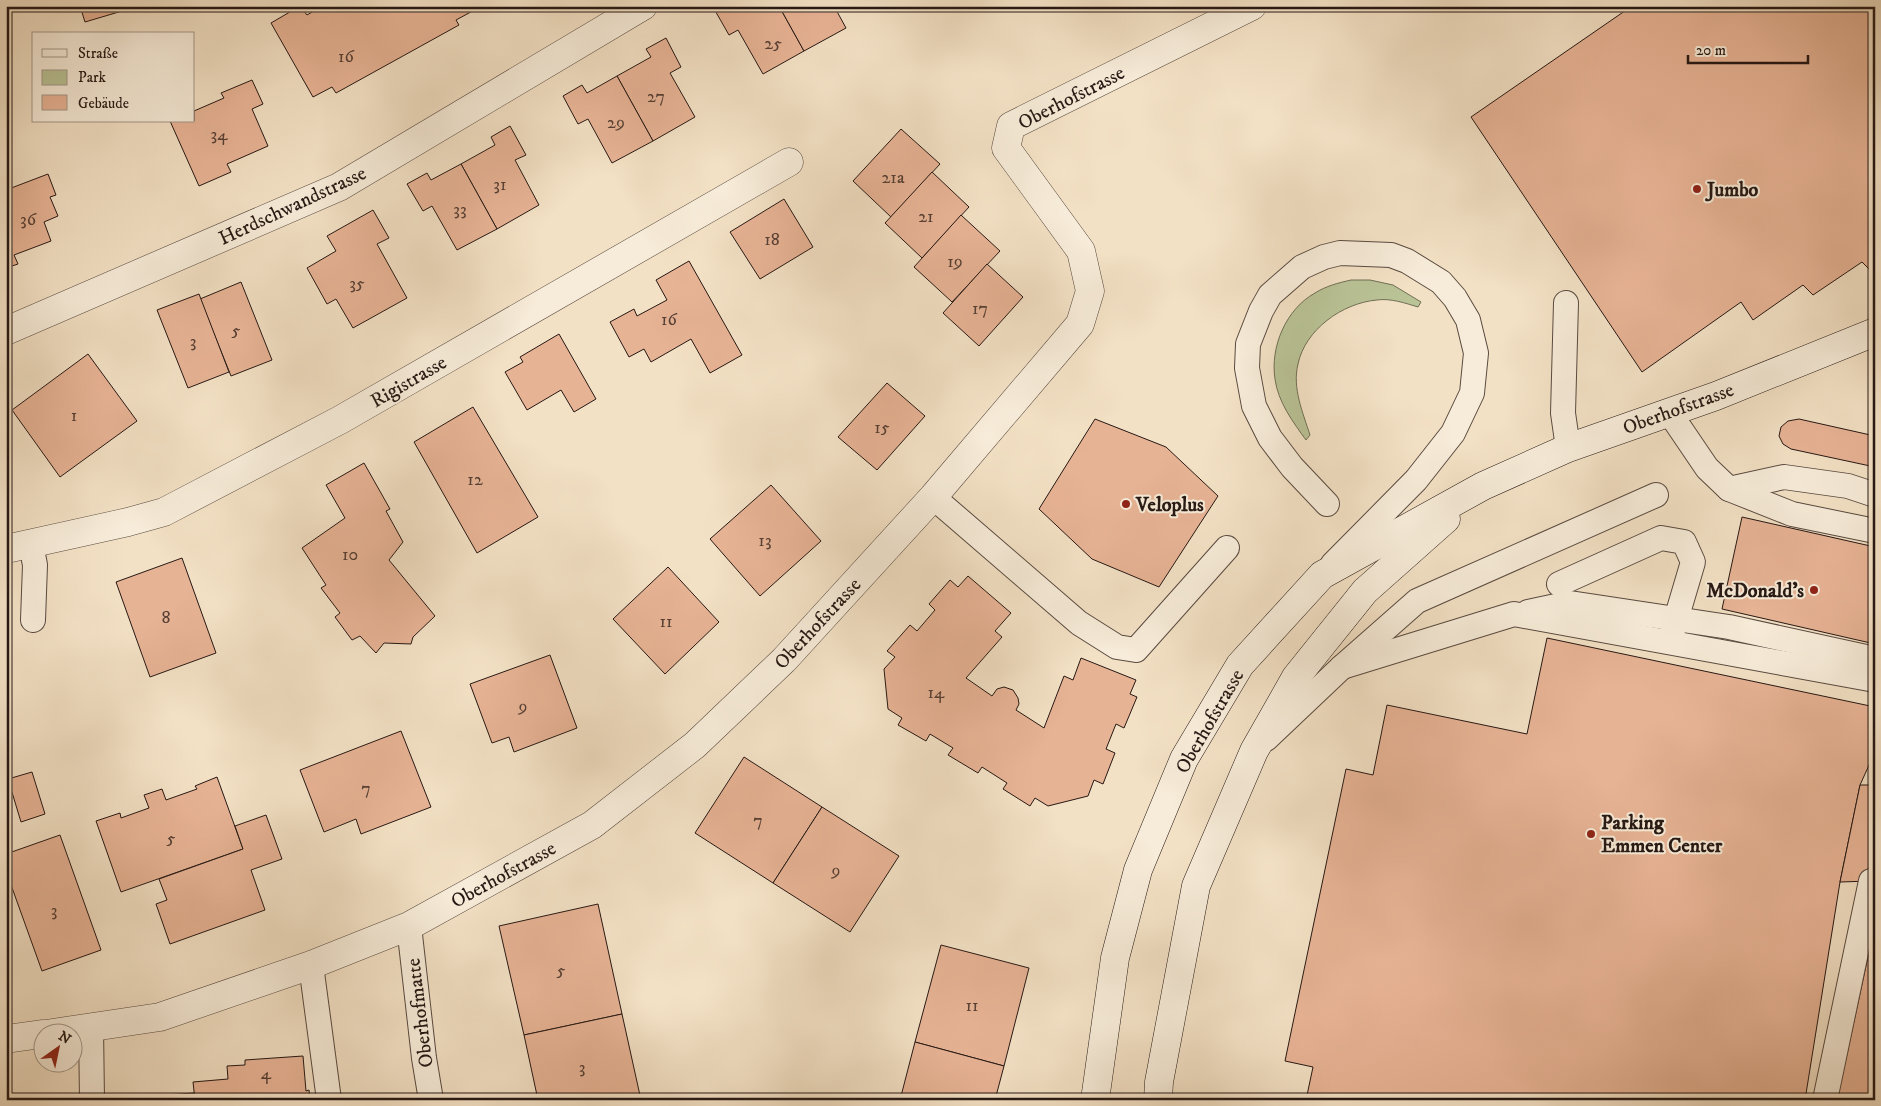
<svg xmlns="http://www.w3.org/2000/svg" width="1881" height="1106" font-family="'IM FELL DW Pica',serif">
<rect width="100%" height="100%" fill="#f3e1c5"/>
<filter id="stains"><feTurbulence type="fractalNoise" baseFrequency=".004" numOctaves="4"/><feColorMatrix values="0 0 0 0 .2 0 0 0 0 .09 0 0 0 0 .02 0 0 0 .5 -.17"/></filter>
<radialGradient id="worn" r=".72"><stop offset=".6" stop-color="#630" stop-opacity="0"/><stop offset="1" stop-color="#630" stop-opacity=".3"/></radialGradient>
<!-- green -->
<path fill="#b9c396" stroke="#706e55" d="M1351,280H1370L1393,285L1421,302L1418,307C1405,303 1390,298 1377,300C1342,303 1305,330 1298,364C1292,388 1303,413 1310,435L1306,440C1293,422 1278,402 1275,379C1270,347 1286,309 1315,293C1326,286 1338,283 1351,280Z"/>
<!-- building -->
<g fill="#e7b395" stroke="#261814">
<polygon points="80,6 139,6 85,22"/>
<polygon points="300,6 307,15 322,6 480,7 456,20 459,25 336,93 332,87 313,97 271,23"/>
<polygon points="779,6 804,51 763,74 738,30 729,35 713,7"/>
<polygon points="779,6 834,6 846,28 804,51"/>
<polygon points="1632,6 1875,6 1875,267 1871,271 1862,262 1813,295 1803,285 1753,320 1741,302 1642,372 1471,117"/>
<polygon points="666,38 681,67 670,73 695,117 653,141 617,76 651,57 646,49"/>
<polygon points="617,76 653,141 612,163 588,119 578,124 563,96 582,85 587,93"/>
<polygon points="252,80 263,104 252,109 268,146 227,164 231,172 199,186 170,121 194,121 194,111 224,98 221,93"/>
<polygon points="510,126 526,155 515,160 539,205 497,229 461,164 495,145 491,137"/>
<polygon points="901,129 940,164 891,217 853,181"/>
<polygon points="461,164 497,229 457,250 432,206 423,211 407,184 427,173 431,180"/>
<polygon points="932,172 969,207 922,258 885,223"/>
<polygon points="48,174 56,195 50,197 58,216 44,222 51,241 14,255 18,264 6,268 6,190"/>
<polygon points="784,199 813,247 760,279 730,232"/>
<polygon points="373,210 389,238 377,244 407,298 353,328 336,299 327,304 307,268 336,251 327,236"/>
<polygon points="961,215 1000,251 952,302 914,267"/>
<polygon points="689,261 742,355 710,373 691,339 651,362 644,349 629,357 610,322 634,309 637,316 667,300 656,280"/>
<polygon points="987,264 1023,297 979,346 943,313"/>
<polygon points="241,282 272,360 231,376 200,299"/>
<polygon points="199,294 229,372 188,388 157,310"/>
<polygon points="559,334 596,399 574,412 561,390 527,410 505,372 523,362 520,357"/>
<polygon points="88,354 137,421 60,477 12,410"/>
<polygon points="887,383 925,416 877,470 838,437"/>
<polygon points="473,407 538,517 477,553 414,442"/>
<polygon points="1095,419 1166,447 1218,496 1159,587 1092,559 1039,509"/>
<polygon points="1799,419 1875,436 1875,467 1791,449 1783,444 1779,436 1781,427 1788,421"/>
<polygon points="364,463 390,509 386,511 403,542 389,560 435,616 413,637 411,644 384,643 376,653 360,636 352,640 335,617 340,613 321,588 326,585 302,548 345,518 326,485"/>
<polygon points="771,485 821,541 760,596 710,539"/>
<polygon points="1742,517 1875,547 1875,644 1722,609"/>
<polygon points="182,558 216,653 150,677 116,582"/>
<polygon points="668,567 719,622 665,674 613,619"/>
<polygon points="968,576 1011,613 995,631 1002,637 966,678 992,696 997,689 1004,687 1013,690 1018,698 1019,704 1016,710 1044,728 1064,676 1073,680 1081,658 1136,680 1130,694 1137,697 1124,728 1116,724 1106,749 1115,753 1103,784 1094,780 1088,796 1048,806 1035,798 1030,806 1003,789 1007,783 982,767 978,773 948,755 953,748 930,734 926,741 898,725 902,718 888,709 884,669 895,657 887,651 910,625 917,631 935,610 929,604 950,580 958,587"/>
<polygon points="1547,638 1875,707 1875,752 1860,785 1840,882 1805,1100 1306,1100 1313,1067 1285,1061 1346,769 1373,775 1387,705 1527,734"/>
<polygon points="550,655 577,728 514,752 509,737 492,743 470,684"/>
<polygon points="401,731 431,807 361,834 356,819 324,832 300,770"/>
<polygon points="744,757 822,807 773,883 695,833"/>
<polygon points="32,772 45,814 21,822 8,779"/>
<polygon points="217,777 243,849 121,892 96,821 120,813 121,818 149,808 144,795 162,789 166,800 197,789 195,786"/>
<polygon points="1860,785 1875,785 1875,884 1871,881 1840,882"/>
<polygon points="822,807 899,856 850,932 773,883"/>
<polygon points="266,815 282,859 251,870 265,910 170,944 156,904 167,900 159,879 243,849 235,826"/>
<polygon points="60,835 101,950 42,971 6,871 6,854"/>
<polygon points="598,904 622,1014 524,1035 499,926"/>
<polygon points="1875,924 1875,1100 1837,1100"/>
<polygon points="941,945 1029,968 1004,1066 915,1042"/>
<polygon points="622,1014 641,1100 538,1100 524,1035"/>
<polygon points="915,1042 1004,1066 995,1100 900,1100"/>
<polygon points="303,1056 306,1091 309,1090 310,1100 195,1100 193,1082 228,1079 227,1066 245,1065 245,1060"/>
<polygon points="194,1093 195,1100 110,1100 110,1099"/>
</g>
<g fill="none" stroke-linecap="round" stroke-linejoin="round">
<!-- lane casing -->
<g stroke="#594a40" stroke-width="26">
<g id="lane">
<polyline points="1566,303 1563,413 1568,448"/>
<polyline points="1669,412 1707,468 1729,489 1792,514 1875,531"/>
<polyline points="1729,489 1784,477 1848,486 1875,495"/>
<polyline points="933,497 1079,623 1117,647 1136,650 1227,548"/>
<polyline points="1327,504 1292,467 1270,438 1254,406 1247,368 1248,344 1261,311 1270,295 1302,267 1324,257 1340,253 1391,255 1407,261 1441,282 1455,298 1468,320 1476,353 1472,393 1453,433 1416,480 1333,564"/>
<polyline points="31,544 35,565 33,620"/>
<polyline points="1559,584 1661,538 1684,542 1693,562 1672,633"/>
<polyline points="1528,612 1570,603 1729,627 1875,659"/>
<polyline points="1342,667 1514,614 1875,680"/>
<polyline points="1266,739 1342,667 1417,601 1656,495"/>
<polyline points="409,926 424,1058 431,1100"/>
<polyline points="311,965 329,1100"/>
<polyline points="91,1027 92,1100"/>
<polyline points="1825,1100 1871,881"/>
</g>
</g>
<!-- street casing -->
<g stroke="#594a40" stroke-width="29">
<g id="street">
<polyline points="6,331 339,187 643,6"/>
<polyline points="6,549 128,522 164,512 340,420 789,162"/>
<polyline points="46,1034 160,1017 311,965 409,926 592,825 695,745 784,660 933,497 1080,324 1090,291 1081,251 1006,148 1011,126 1252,6"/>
<polyline points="6,1039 42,1034"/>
</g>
</g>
<!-- secondary casing -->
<g stroke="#261814" stroke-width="29">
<g id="secondary">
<polyline points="1095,1100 1115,958 1138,870 1184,759 1240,665 1322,575 1483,486 1568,448 1716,396 1875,332"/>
<polyline points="1158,1100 1159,1082 1196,886 1254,751 1296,677 1365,591 1446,519"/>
</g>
</g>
<!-- lane -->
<use href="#lane" stroke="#f7ecd9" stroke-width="24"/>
<!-- street -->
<use href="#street" stroke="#f7ecd9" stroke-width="28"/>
<!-- secondary -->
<use href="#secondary" stroke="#f7ecd9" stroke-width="28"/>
</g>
<!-- markers -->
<g fill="#8f2418" stroke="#f7ecd9" stroke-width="2">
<circle cx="1697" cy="189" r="5"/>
<circle cx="1126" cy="504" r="5"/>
<circle cx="1814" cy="590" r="5"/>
<circle cx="1591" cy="834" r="5"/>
</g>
<g text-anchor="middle" stroke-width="4" stroke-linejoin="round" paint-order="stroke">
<!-- number labels -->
<g font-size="18" fill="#563f34">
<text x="773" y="49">25</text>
<text x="346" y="62">16</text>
<text x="656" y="102">27</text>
<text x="616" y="128">29</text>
<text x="219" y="140">34</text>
<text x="893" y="183">21a</text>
<text x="500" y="190">31</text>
<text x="460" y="215">33</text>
<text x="926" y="222">21</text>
<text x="28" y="225">36</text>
<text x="772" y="245">18</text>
<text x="955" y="267">19</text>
<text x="357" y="289">35</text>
<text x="980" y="314">17</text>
<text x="669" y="325">16</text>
<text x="236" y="336">5</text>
<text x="193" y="347">3</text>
<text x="74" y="421">1</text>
<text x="882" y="433">15</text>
<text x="475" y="485">12</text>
<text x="765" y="546">13</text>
<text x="350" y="560">10</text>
<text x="166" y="623">8</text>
<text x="666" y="627">11</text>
<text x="936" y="698">14</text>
<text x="523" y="712">9</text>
<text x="366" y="794">7</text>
<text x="758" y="826">7</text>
<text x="171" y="844">5</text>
<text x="836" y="876">9</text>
<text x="54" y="916">3</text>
<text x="561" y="976">5</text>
<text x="972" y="1011">11</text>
<text x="582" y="1073">3</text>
<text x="266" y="1079">4</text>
</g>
<!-- street labels -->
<g font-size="20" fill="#261814" stroke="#f7ecd9">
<text transform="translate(1071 97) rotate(-27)" y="7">Oberhofstrasse</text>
<text transform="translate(292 205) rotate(-25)" y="7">Herdschwandstrasse</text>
<text transform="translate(408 381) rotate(-30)" y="7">Rigistrasse</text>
<text transform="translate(1678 408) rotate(-20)" y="7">Oberhofstrasse</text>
<text transform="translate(817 623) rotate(-47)" y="7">Oberhofstrasse</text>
<text transform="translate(1209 721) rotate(-60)" y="7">Oberhofstrasse</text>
<text transform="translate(503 874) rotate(-29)" y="7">Oberhofstrasse</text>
<text transform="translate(419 1013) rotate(-97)" y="7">Oberhofmatte</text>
</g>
<!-- poi labels -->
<g font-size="20" font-weight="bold" fill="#261814" stroke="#f7ecd9" text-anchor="start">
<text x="1707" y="196">Jumbo</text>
<text x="1136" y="511">Veloplus</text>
<text x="1804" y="597" text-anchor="end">McDonald's</text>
<text x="1601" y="829">Parking<tspan x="1601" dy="23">Emmen Center</tspan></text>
</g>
</g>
<!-- margin -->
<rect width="1881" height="1106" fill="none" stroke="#f3e1c5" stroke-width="25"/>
<rect x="8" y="8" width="1866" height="1091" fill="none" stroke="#261814" stroke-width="2.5"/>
<rect x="12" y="12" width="1856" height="1081" fill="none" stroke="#261814"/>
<!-- legend -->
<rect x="32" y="32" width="162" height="90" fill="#f7ecd9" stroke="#a3978a"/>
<rect x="42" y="49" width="25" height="8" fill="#f7ecd9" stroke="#a3978a"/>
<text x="78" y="58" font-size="15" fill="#261814">Straße</text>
<rect x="42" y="70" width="25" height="15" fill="#b9c396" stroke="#a3978a"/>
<text x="78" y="82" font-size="15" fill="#261814">Park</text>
<rect x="42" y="95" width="25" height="15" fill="#e7b395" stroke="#a3978a"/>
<text x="78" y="108" font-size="15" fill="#261814">Gebäude</text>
<!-- north arrow -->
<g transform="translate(58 1048) rotate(33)"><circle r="24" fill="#f7ecd9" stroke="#a3978a"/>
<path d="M0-4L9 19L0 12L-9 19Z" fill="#8f2418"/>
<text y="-8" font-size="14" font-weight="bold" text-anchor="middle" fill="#261814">N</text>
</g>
<!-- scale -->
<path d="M1688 55v8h120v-8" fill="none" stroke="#261814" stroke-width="2.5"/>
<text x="1696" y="55" font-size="15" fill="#261814" stroke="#f7ecd9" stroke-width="4" paint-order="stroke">20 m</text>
<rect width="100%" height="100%" filter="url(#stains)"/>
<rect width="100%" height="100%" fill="url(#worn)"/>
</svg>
